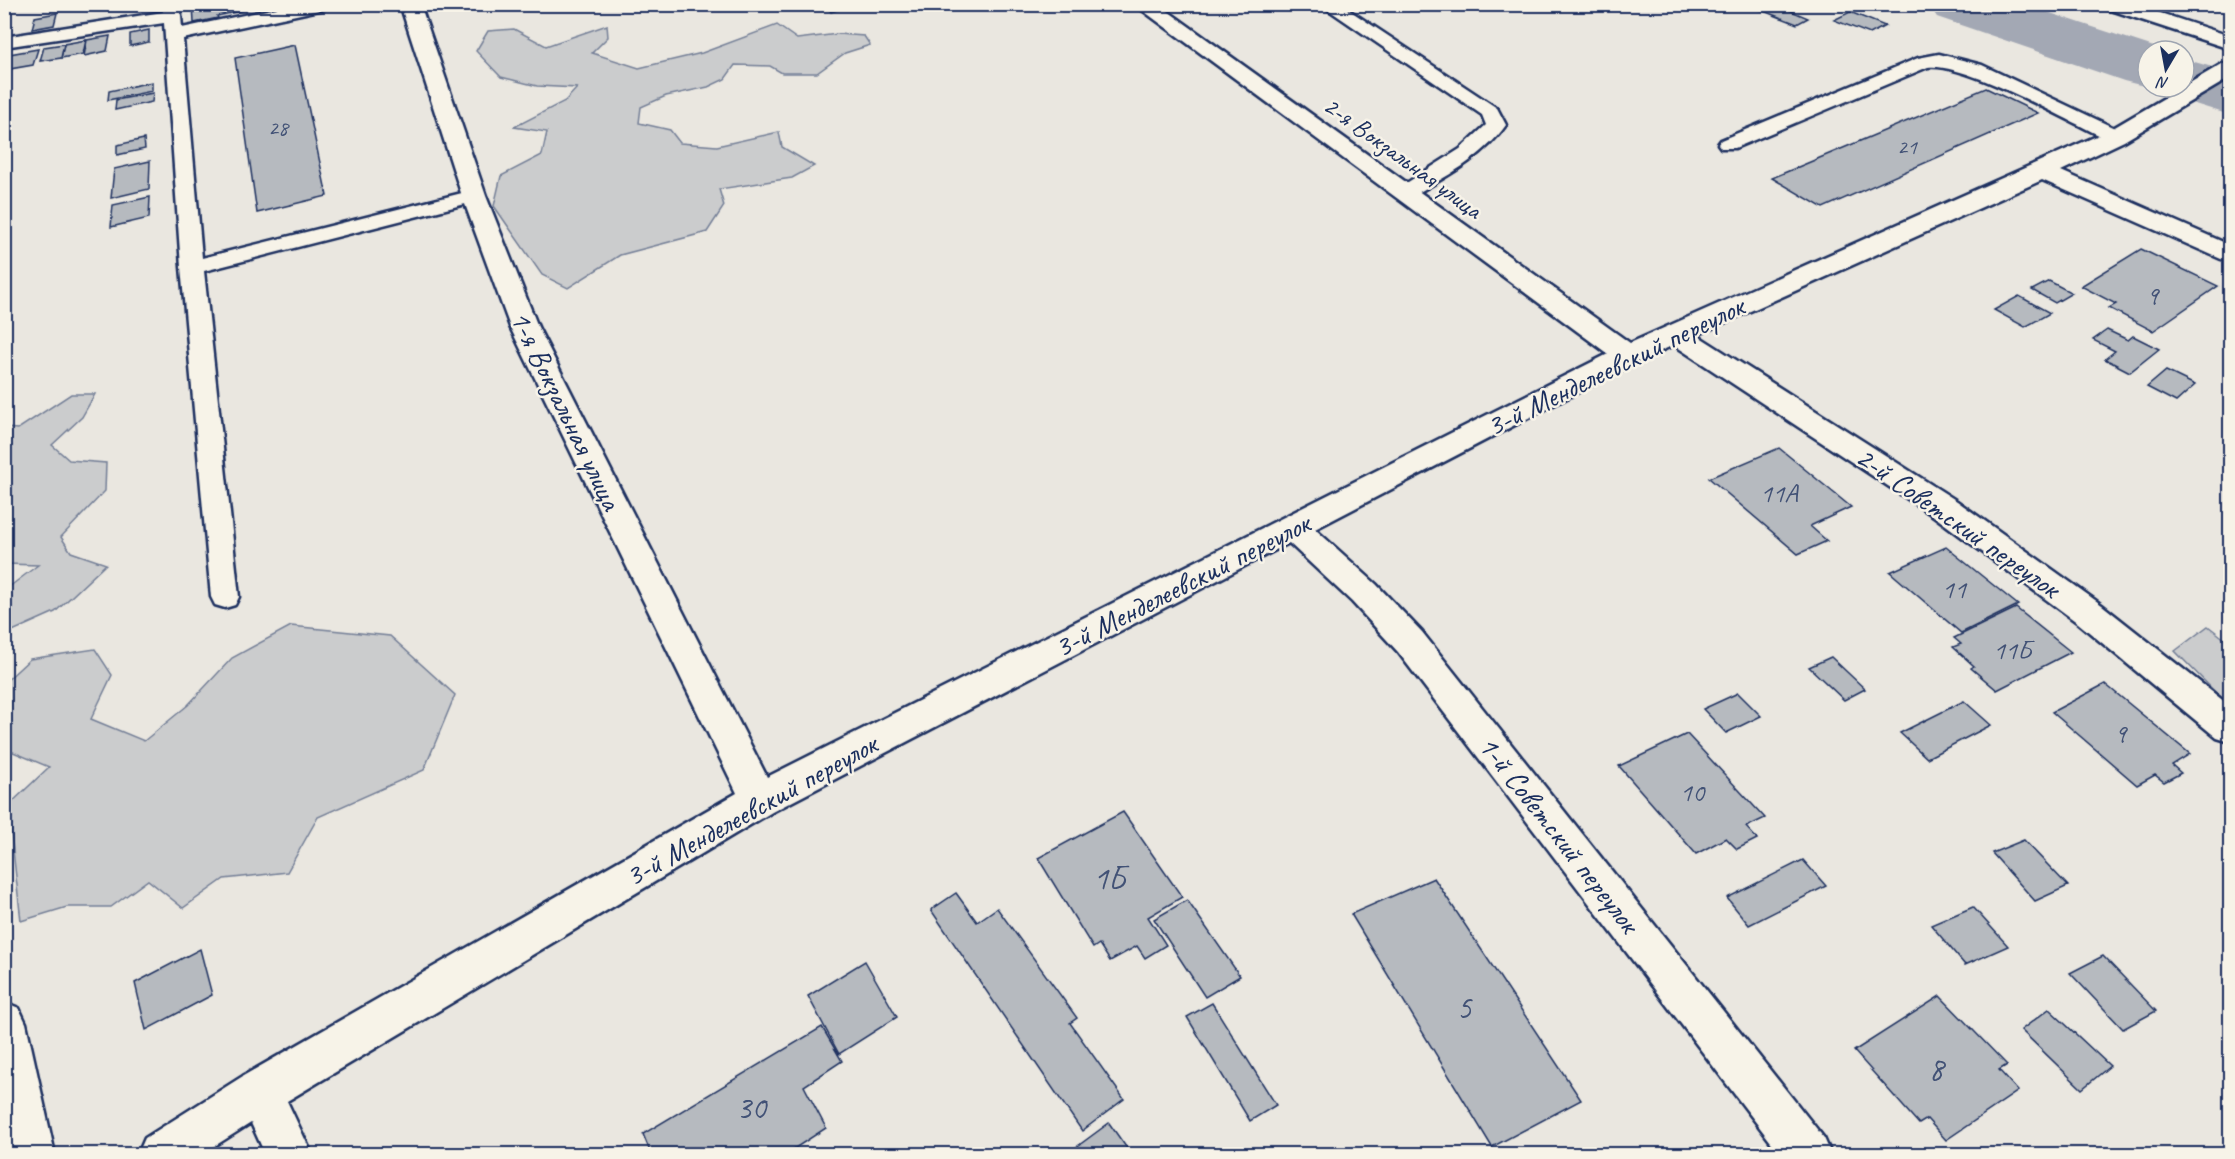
<svg xmlns="http://www.w3.org/2000/svg" width="2235" height="1159" font-family="Caveat,sans-serif">
<rect width="100%" height="100%" fill="#eae7e0"/>
<filter id="ink" filterUnits="userSpaceOnUse"><feTurbulence type="fractalNoise" baseFrequency=".0167" numOctaves="2"/><feDisplacementMap in="SourceGraphic" scale="12" xChannelSelector="R" yChannelSelector="G"/><feConvolveMatrix kernelMatrix="1 2 1 2 8 2 1 2 1" color-interpolation-filters="sRGB"/></filter>
<g filter="url(#ink)">
<!-- green -->
<g fill="#cbcccd" stroke="#737e96" stroke-width="1.5">
<polygon points="607,25 608,37 592,53 639,68 702,53 777,25 797,39 838,34 864,36 870,45 845,53 817,73 782,73 770,66 735,65 725,79 708,87 666,96 641,107 639,123 670,130 680,143 717,146 779,132 782,147 814,166 792,178 719,189 724,206 707,232 620,255 568,288 542,275 494,206 501,176 542,155 547,132 514,127 565,101 577,88 537,86 501,77 476,51 488,31 514,29 546,46"/>
<polygon points="71,394 95,394 82,417 52,445 69,460 106,463 105,491 61,537 71,552 106,564 55,612 8,633 5,632 5,590 38,565 5,564 5,428 18,429"/>
<polygon points="291,626 390,636 455,695 424,770 318,817 287,872 224,879 183,908 148,880 111,907 67,907 21,921 8,806 49,767 6,749 5,682 30,659 95,649 112,675 91,719 144,741 188,705 232,658"/>
<polygon points="2208,626 2230,643 2230,707 2175,651"/>
</g>
<g fill="none" stroke-linecap="round" stroke-linejoin="round">
<!-- river -->
<g fill="#a3a8b4" fill-rule="evenodd">
<polygon points="1928,4 2023,4 2166,51 2148,51 2148,87 2124,81 1937,17"/>
<polygon points="2184,59 2230,72 2230,115 2160,93 2156,87 2184,87"/>
</g>
</g>
<!-- building -->
<g fill="#b6babf" stroke="#1b2f5e" stroke-width="1.5">
<polygon points="193,4 273,4 217,16 218,18 194,23"/>
<polygon points="833,4 859,4 831,12 826,6"/>
<polygon points="1763,4 1775,4 1808,18 1797,24 1756,8"/>
<polygon points="1850,12 1885,26 1870,34 1834,20"/>
<polygon points="57,13 54,25 32,29 35,17"/>
<polygon points="149,30 149,42 130,46 130,34"/>
<polygon points="110,36 107,51 84,56 87,40"/>
<polygon points="86,40 83,54 61,58 64,44"/>
<polygon points="64,44 61,58 40,61 44,47"/>
<polygon points="295,45 327,196 257,213 235,58"/>
<polygon points="38,49 33,65 4,70 4,55"/>
<polygon points="152,82 152,91 108,100 109,91"/>
<polygon points="1986,88 2038,113 1823,208 1772,178"/>
<polygon points="153,93 152,102 115,110 116,100"/>
<polygon points="144,139 145,149 117,155 117,145"/>
<polygon points="150,161 149,189 111,198 114,169"/>
<polygon points="150,197 149,218 111,227 113,205"/>
<polygon points="2141,249 2218,286 2153,331 2109,308 2116,304 2081,286"/>
<polygon points="2049,281 2072,293 2055,303 2032,290"/>
<polygon points="2019,296 2050,313 2025,327 1994,310"/>
<polygon points="2107,330 2128,340 2133,336 2159,349 2130,372 2105,359 2115,351 2093,340"/>
<polygon points="2166,371 2195,385 2176,402 2147,387"/>
<polygon points="1779,448 1851,507 1810,526 1827,541 1798,554 1709,478"/>
<polygon points="1946,547 2018,605 1961,633 1890,572"/>
<polygon points="2016,608 2071,652 1997,690 1971,668 1974,666 1953,647 1961,644 1954,638"/>
<polygon points="1831,657 1865,689 1844,700 1809,667"/>
<polygon points="2105,684 2190,754 2172,765 2181,773 2164,782 2155,775 2137,785 2052,712"/>
<polygon points="1738,693 1761,716 1726,733 1703,709"/>
<polygon points="1964,701 1991,725 1927,758 1900,733"/>
<polygon points="1687,734 1765,818 1746,827 1757,839 1737,849 1726,838 1696,854 1619,766"/>
<polygon points="1123,812 1182,897 1148,917 1166,945 1145,958 1137,946 1110,961 1099,944 1093,948 1038,858"/>
<polygon points="2024,840 2068,886 2035,901 1992,853"/>
<polygon points="1803,860 1826,886 1749,925 1727,898"/>
<polygon points="1434,878 1581,1100 1492,1147 1351,914"/>
<polygon points="956,893 977,922 997,908 1077,1018 1070,1023 1124,1099 1082,1131 931,910"/>
<polygon points="1187,900 1240,976 1205,997 1154,919"/>
<polygon points="1973,907 2008,946 1965,965 1931,925"/>
<polygon points="200,949 212,995 146,1030 135,983"/>
<polygon points="2103,956 2156,1011 2123,1029 2070,973"/>
<polygon points="865,961 897,1017 839,1054 808,996"/>
<polygon points="1940,996 2007,1065 1999,1070 2018,1091 1946,1140 1927,1119 1919,1124 1854,1051"/>
<polygon points="1212,1003 1276,1105 1250,1121 1187,1017"/>
<polygon points="2049,1009 2110,1066 2082,1089 2021,1030"/>
<polygon points="822,1027 842,1061 804,1086 826,1128 786,1154 651,1154 643,1134"/>
<polygon points="1109,1123 1131,1154 1067,1154"/>
</g>
<g fill="none" stroke-linecap="round" stroke-linejoin="round">
<!-- service casing -->
<g stroke="#1b2f5e" stroke-width="5">
<g id="service">
<polygon points="162,4 180,4 182,28 296,4 332,4 324,9 183,39 202,258 474,190 481,192 484,196 481,200 204,271 239,597 235,605 225,608 215,605 211,597 181,267 164,23 4,47 4,37 163,12"/>
<path d="M1320,4H1340L1497,108L1506,125C1483,158 1445,177 1411,197L1404,199L1397,197L1394,193L1397,189L1460,149L1486,125L1482,115Z"/>
<path d="M1939,54L1982,65L2123,132L2126,136L2123,140H2109C2070,122 1965,62 1928,67L1735,148H1721L1718,144L1721,140L1918,58Z"/>
</g>
</g>
<!-- minor casing -->
<g stroke="#1b2f5e" stroke-width="5">
<g id="minor">
<polygon points="400,4 420,4 486,196 538,327 767,777 1608,354 1134,4 1158,4 1630,343 2108,131 2222,64 2230,63 2230,78 2124,141 2061,171 2230,245 2230,262 2221,259 2042,180 1697,335 1957,501 2102,605 2230,706 2230,742 2217,738 2078,623 1935,517 1674,345 1638,361 1315,529 1376,584 1422,632 1824,1138 1831,1154 1780,1154 1398,652 1352,602 1289,543 772,812 287,1101 312,1154 265,1154 251,1123 202,1154 138,1154 145,1138 243,1076 737,793 510,327 462,196"/>
<polygon points="4,1002 19,1008 26,1023 55,1154 9,1154 4,1132"/>
</g>
</g>
<!-- tertiary casing -->
<g stroke="#1b2f5e" stroke-width="5">
<polygon id="tertiary" points="2102,4 2133,4 2230,36 2230,49 2105,8"/>
</g>
<!-- service -->
<use href="#service" fill="#f7f3e8" fill-rule="evenodd"/>
<!-- minor -->
<use href="#minor" fill="#f7f3e8" fill-rule="evenodd"/>
<!-- tertiary -->
<use href="#tertiary" fill="#f7f3e8" fill-rule="evenodd"/>
</g>
</g>
<g text-anchor="middle" stroke-width="5" stroke-linejoin="round" paint-order="stroke">
<!-- far-number labels -->
<g font-size="22" fill="#425276">
<text x="278" y="135">28</text>
<text x="1907" y="154">21</text>
</g>
<!-- far-street labels -->
<g font-size="26" fill="#1b2f5e" stroke="#f7f3e8">
<text transform="translate(1403 157) rotate(36)" y="9">2-я Вокзальная улица</text>
</g>
<!-- number labels -->
<g font-size="27" fill="#425276">
<text x="2152" y="304">9</text>
<text x="1779" y="502">11А</text>
<text x="1954" y="598">11</text>
<text x="2012" y="659">11Б</text>
<text x="2120" y="742">9</text>
<text x="1692" y="801">10</text>
</g>
<!-- street labels -->
<g font-size="30" fill="#1b2f5e" stroke="#f7f3e8">
<text transform="translate(1615 366) rotate(-26)" y="10">3-й Менделеевский переулок</text>
<text transform="translate(566 410) rotate(64)" y="10">1-я Вокзальная улица</text>
<text transform="translate(1958 522) rotate(35)" y="10">2-й Советский переулок</text>
<text transform="translate(1182 585) rotate(-27)" y="10">3-й Менделеевский переулок</text>
<text transform="translate(751 810) rotate(-29)" y="10">3-й Менделеевский переулок</text>
<text transform="translate(1559 834) rotate(52)" y="10">1-й Советский переулок</text>
</g>
<!-- near-number labels -->
<g font-size="33" fill="#425276">
<text x="1109" y="889">1Б</text>
<text x="1464" y="1019">5</text>
<text x="1936" y="1080">8</text>
<text x="751" y="1119">30</text>
</g>
</g>
<!-- margin -->
<rect width="2235" height="1159" fill="none" stroke="#f7f3e8" stroke-width="24"/>
<rect x="12" y="12" width="2211" height="1135" fill="none" stroke="#1b2f5e" stroke-width="2" filter="url(#ink)"/>
<!-- north arrow -->
<g transform="translate(2166 69) rotate(190)"><circle r="28" fill="#f7f3e8" stroke="#9fa5b1" stroke-width="1.5"/>
<path d="M0-4.5L10 22L0 15L-10 22Z" fill="#1b2f5e"/>
<text y="-9" font-size="16" font-weight="bold" text-anchor="middle" fill="#1b2f5e">N</text>
</g>
</svg>
